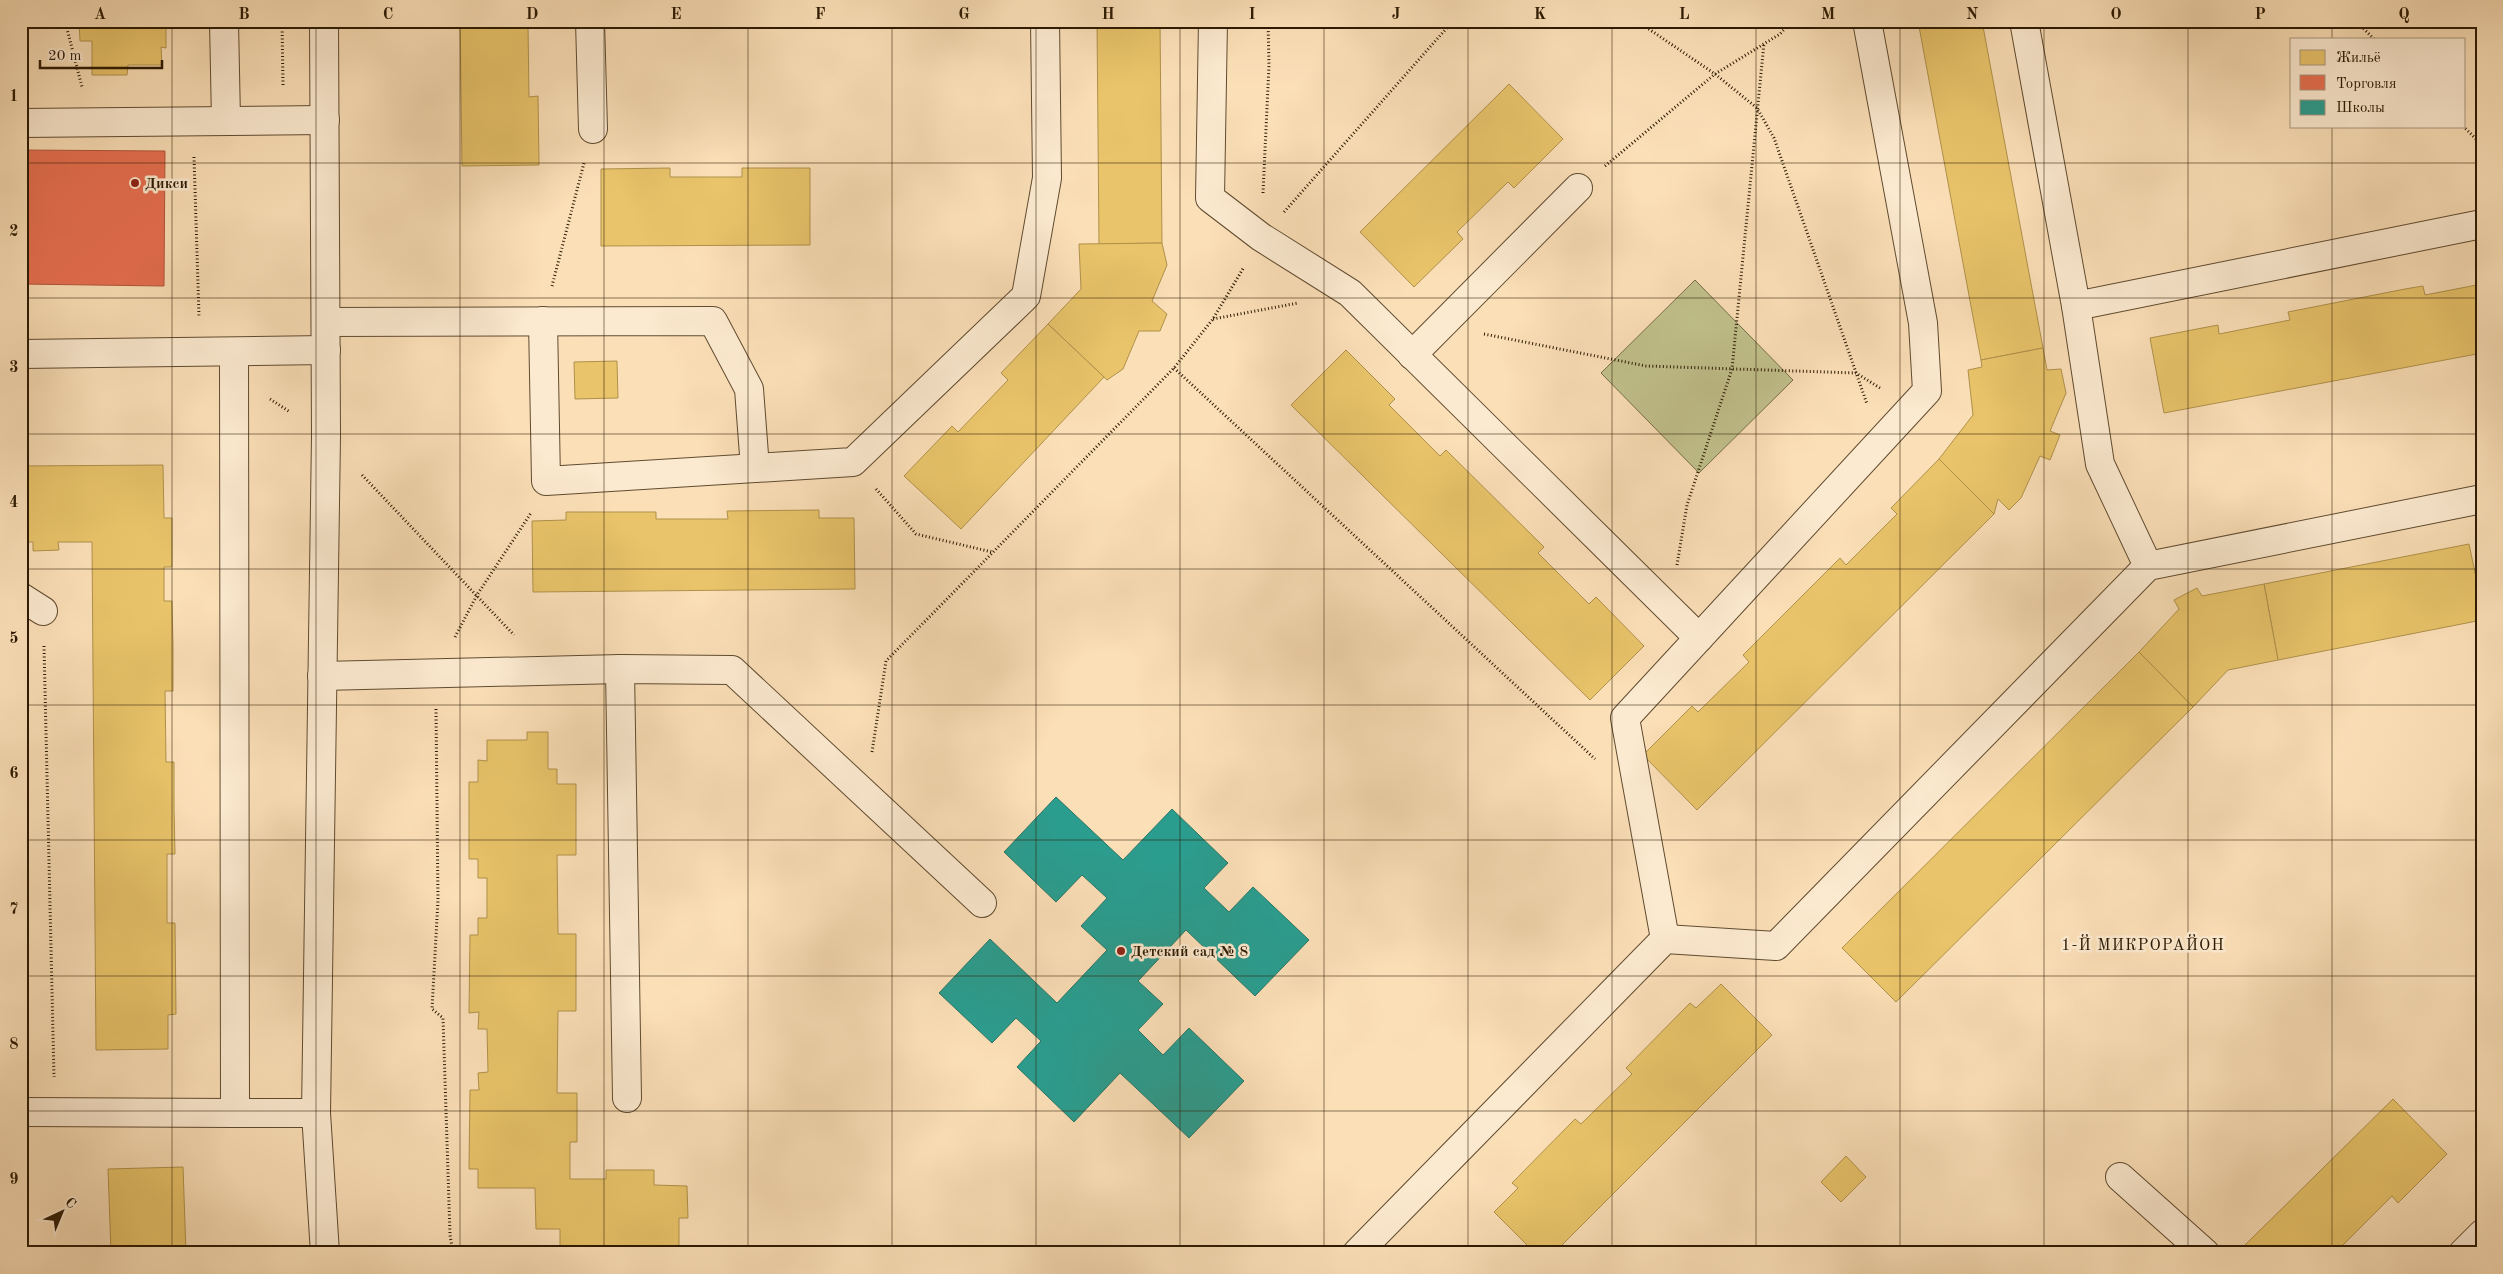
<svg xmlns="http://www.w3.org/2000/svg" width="2503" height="1274" font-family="'Old Standard TT',serif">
<rect width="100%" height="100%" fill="#fbdfb7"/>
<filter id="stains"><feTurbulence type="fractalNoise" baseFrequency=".004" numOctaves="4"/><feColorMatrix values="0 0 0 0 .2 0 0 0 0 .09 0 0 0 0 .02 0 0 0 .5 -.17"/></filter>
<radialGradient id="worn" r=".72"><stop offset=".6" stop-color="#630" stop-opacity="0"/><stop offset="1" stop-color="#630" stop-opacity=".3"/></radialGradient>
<!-- green -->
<polygon fill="#c1c18c" stroke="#766e48" points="1695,280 1793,380 1699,473 1601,373"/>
<!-- homes -->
<g fill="#e9c46a" stroke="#b0914b">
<polygon points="79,21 171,21 171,28 166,28 166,48 161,47 162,65 128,65 127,75 92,75 92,41 80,41"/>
<polygon points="460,21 537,21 537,25 528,25 529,97 538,96 539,165 462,166"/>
<polygon points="1097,21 1160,21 1162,243 1099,244"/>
<polygon points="1918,21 1982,21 2043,348 1981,360"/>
<polygon points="1509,84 1563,139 1514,188 1508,182 1457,232 1463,239 1414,287 1360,232"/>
<polygon points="670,168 670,177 742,177 742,168 810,168 810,245 601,246 601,169"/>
<polygon points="1162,243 1167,265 1152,301 1167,314 1160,331 1139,331 1123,369 1107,380 1048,324 1081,289 1079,244"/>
<polygon points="2482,284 2482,353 2164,413 2150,338 2218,325 2219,334 2290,320 2288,312 2405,289 2423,286 2425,295"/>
<polygon points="1048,324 1104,377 961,529 904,476 952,426 958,432 1008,380 1001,373"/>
<polygon points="2043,348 2047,370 2061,369 2066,393 2050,431 2060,435 2050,460 2040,456 2021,498 2009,510 1998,499 1994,514 1939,459 1973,415 1968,370 1982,367 1981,360"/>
<polygon points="1346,350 1395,399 1389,405 1440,456 1446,450 1544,547 1538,553 1589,604 1596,597 1644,646 1590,700 1291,405"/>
<polygon points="617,361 618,398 575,399 574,362"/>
<polygon points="1939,459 1994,514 1697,810 1643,755 1692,706 1698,712 1749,662 1743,655 1840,558 1846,565 1897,514 1891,508"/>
<polygon points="163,465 164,518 172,518 172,567 164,567 164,601 172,601 173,646 173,691 165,691 166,762 174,762 174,808 175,854 167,854 167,923 175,923 176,1014 168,1015 168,1049 96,1050 92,542 58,542 59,550 33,551 33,542 21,542 21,466"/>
<polygon points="819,510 819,518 854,518 855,589 533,592 532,521 566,520 566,512 656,512 656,519 728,519 727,511"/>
<polygon points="2469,544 2482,606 2482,620 2278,660 2264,584"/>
<polygon points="2264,584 2278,660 2228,670 2193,707 2139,652 2179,609 2174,600 2197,588 2202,596"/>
<polygon points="2139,652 2193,707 1896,1002 1842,948"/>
<polygon points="527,732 548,732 548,769 557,769 557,784 576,784 576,855 557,855 558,934 576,934 576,1011 558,1011 557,1093 577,1093 577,1142 570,1142 570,1179 606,1179 606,1170 654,1170 654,1185 687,1186 688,1218 679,1218 679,1253 560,1253 560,1229 536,1229 535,1188 478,1188 478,1169 469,1169 470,1090 479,1090 478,1073 488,1072 487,1029 478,1029 479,1012 469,1013 470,935 478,935 478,918 487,918 487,878 478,878 478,859 469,859 469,782 478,782 478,760 487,761 487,740 527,740"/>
<polygon points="1721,984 1772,1035 1554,1253 1535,1253 1494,1212 1518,1188 1512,1183 1575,1119 1581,1124 1632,1074 1626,1068 1690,1003 1696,1008"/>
<polygon points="2393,1099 2447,1154 2398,1203 2392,1196 2341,1247 2347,1253 2251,1253 2244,1246"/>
<polygon points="1846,1156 1866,1177 1841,1202 1821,1182"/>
<polygon points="183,1167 186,1253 111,1253 108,1169"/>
</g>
<!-- shops -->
<polygon fill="#e76f51" stroke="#af563a" points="21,150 165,151 164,286 21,284"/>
<!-- schools -->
<polygon fill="#2a9d8f" stroke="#2b7665" points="1056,797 1123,860 1172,809 1228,863 1204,888 1229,912 1253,887 1309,940 1255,996 1186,930 1138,981 1163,1004 1138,1030 1163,1055 1189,1028 1244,1081 1189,1138 1120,1073 1074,1122 1017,1067 1041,1041 1016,1018 992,1043 939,993 990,939 1057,1003 1107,950 1081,926 1107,898 1082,875 1056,902 1004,852"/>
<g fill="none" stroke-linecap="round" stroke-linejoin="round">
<!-- minor casing -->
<g stroke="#604b30" stroke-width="30">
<g id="minor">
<polyline points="224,21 226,121"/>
<polyline points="324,21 326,436 316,1113 325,1253"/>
<polyline points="590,21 593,129"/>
<polyline points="1213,21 1210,198 1261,237 1350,293 1699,638"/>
<polyline points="2024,21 2076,306 2100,464 2148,566"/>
<polyline points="21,123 325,120"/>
<polyline points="2076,306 2482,224"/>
<polyline points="543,321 546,481 853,462 1026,296 1047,178 1045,21"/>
<polyline points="326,322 713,321 749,389 755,468"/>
<polyline points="234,352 235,1113 316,1113"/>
<polyline points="21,354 326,350"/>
<polyline points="1412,355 1578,188"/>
<polyline points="21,597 43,611"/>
<polyline points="620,669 627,1098"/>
<polyline points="322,676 620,669 732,670 982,903"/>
<polyline points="1665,939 1625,718 1927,391 1923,323 1867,21"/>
<polyline points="21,1112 235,1113"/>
<polyline points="2120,1177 2205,1253"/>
<polyline points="1357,1253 1665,939 1776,946 2148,566 2482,499"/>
<polyline points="2463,1253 2482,1234"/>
</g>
</g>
<!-- path -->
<g stroke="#2c1a03" stroke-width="3" stroke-dasharray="1 2.5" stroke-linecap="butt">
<polyline points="65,21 82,87"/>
<polyline points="282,21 283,85"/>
<polyline points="1637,21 1715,74 1757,108 1774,138 1867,404"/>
<polyline points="2356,21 2374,39"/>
<polyline points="2463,126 2482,145"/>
<polyline points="194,157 199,316"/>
<polyline points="1605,166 1715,74 1780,34 1792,21"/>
<polyline points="1263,193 1269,65 1268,21"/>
<polyline points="1284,212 1453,21"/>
<polyline points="552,286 584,163"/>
<polyline points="1213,319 1298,303"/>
<polyline points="1484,334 1646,366 1856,373 1880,388"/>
<polyline points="1174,368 1595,759"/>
<polyline points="270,399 290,412"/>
<polyline points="362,475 514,635"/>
<polyline points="876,489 916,534 992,552"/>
<polyline points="1677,565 1687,505 1732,369 1764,43"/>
<polyline points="455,637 477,595 531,513"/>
<polyline points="44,646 54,1077"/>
<polyline points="436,709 438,900 432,1009 443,1018 450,1235 453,1253"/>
<polyline points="872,752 886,661 1174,368 1213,319 1244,267"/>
</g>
<!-- minor -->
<use href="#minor" stroke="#fcead0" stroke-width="28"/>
</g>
<!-- grid -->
<path fill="none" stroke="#2c1a03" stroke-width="1" stroke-opacity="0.55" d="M172,21V1253M316,21V1253M460,21V1253M604,21V1253M748,21V1253M892,21V1253M1036,21V1253M1180,21V1253M1324,21V1253M1468,21V1253M1612,21V1253M1756,21V1253M1900,21V1253M2044,21V1253M2188,21V1253M2332,21V39M2332,126V1253M21,163H2482M21,298H2482M21,434H2482M21,569H2482M21,705H2482M21,840H2482M21,976H2482M21,1111H2482"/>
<!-- markers -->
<g fill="#8f2418" stroke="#fcead0" stroke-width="2">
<circle cx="135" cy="183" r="5"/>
<circle cx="1121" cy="951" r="5"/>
</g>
<g text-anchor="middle" stroke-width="5" stroke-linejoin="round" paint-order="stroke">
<!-- poi labels -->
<g font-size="15" font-weight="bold" fill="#2c1a03" stroke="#fcead0" text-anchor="start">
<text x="145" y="188">Дикси</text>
<text x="1131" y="956">Детский сад № 8</text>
</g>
<!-- neighbourhood labels -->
<g font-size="16" letter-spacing="1" fill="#2c1a03" stroke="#fcead0">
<text x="2143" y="950">1-Й МИКРОРАЙОН</text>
</g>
</g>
<!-- margin -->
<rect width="2503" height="1274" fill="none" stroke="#fbdfb7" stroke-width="55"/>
<!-- legend -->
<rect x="2290" y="38" width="175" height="90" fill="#fcead0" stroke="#a9977e"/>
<rect x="2300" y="50" width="25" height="15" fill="#e9c46a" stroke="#a9977e"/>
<text x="2336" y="62" font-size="15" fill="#2c1a03">Жильё</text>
<rect x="2300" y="75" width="25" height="15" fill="#e76f51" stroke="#a9977e"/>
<text x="2336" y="88" font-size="15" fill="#2c1a03">Торговля</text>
<rect x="2300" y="100" width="25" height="15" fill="#2a9d8f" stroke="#a9977e"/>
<text x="2336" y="112" font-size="15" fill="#2c1a03">Школы</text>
<!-- north arrow -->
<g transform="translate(62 1212) rotate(44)" stroke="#fcead0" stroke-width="4" paint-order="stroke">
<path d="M0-4L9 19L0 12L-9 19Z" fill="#2c1a03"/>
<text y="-8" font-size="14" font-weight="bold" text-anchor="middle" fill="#2c1a03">С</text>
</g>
<!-- scale -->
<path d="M40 60v8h122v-8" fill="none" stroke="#2c1a03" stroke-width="2.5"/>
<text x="48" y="60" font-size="15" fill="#2c1a03" stroke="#fcead0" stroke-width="4" paint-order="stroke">20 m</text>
<rect x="28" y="28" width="2448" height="1218" fill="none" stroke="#2c1a03" stroke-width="2"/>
<g font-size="16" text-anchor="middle" font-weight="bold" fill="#2c1a03">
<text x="100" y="19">A</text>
<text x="244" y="19">B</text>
<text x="388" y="19">C</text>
<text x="532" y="19">D</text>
<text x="676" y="19">E</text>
<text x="820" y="19">F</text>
<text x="964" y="19">G</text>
<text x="1108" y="19">H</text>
<text x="1252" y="19">I</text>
<text x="1396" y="19">J</text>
<text x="1540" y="19">K</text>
<text x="1684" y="19">L</text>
<text x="1828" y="19">M</text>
<text x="1972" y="19">N</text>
<text x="2116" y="19">O</text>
<text x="2260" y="19">P</text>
<text x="2404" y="19">Q</text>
<text x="14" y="101">1</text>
<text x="14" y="236">2</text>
<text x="14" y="372">3</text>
<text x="14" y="507">4</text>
<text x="14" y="643">5</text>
<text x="14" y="778">6</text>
<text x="14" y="914">7</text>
<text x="14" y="1049">8</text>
<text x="14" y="1184">9</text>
</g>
<rect width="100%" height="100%" filter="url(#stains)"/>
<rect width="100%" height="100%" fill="url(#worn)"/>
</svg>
